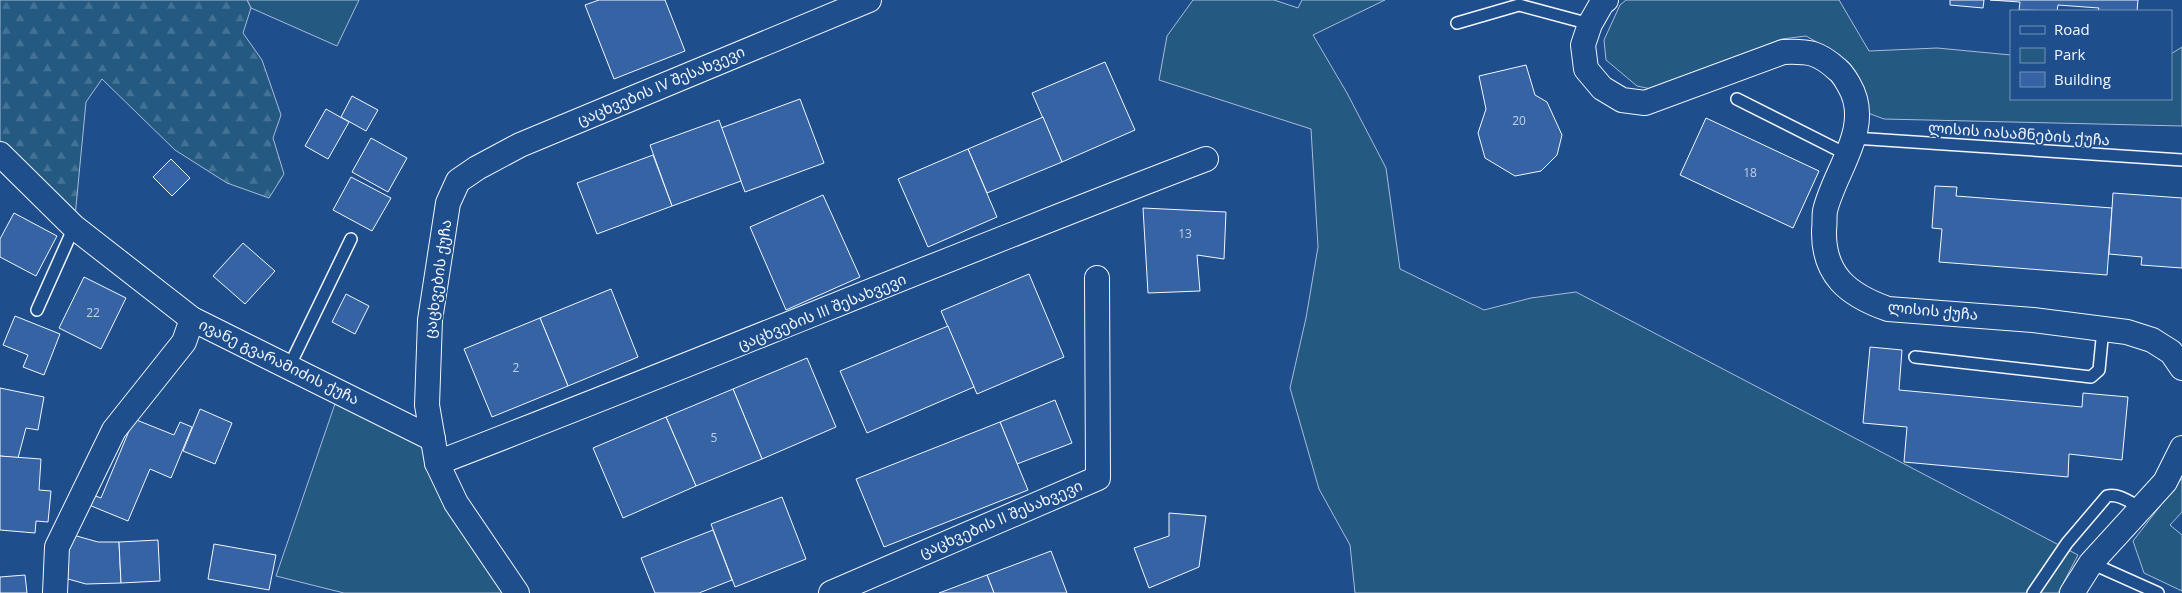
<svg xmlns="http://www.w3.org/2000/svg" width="2182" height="593" font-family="'Open Sans','Noto Sans Georgian',sans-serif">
<defs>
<pattern id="forest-firs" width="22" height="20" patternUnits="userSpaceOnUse" patternTransform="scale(1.25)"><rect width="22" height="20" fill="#245a82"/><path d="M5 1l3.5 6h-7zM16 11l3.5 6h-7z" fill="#447295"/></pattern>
</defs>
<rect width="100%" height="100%" fill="#1f4e8c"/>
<!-- green -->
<g fill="#245a82" stroke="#a8bbd7">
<polygon points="247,0 359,0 337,46 251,8"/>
<polygon points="1193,0 1274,0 1298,8 1302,0 1385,0 1313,35 1347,93 1386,168 1400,269 1484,310 1531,298 1576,292 2078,555 2058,593 1355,593 1350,545 1319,489 1290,388 1306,318 1318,247 1311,129 1159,80 1167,36"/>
<polygon points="1626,0 1839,0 1869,51 1937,48 2011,55 2011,99 2171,99 2171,54 2182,47 2182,126 1884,119 1868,113 1865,91 1831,50 1806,36 1782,39 1656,90 1637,86 1606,60 1604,40 1620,5"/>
<polygon points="339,392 433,439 512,593 344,593 276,576"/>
<polygon points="2182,478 2182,512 2170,525 2182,535 2182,591 2144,573 2133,541"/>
</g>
<!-- forest -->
<polygon fill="url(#forest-firs)" stroke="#a8bbd7" points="0,0 247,0 251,8 243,33 262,60 281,115 273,138 284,174 269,198 227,183 175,150 102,79 86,102 74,227 0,154"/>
<!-- building -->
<g fill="#3563a3" stroke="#f2f6ff">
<polygon points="599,0 665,0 685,51 614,79 585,5"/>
<polygon points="1950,0 1984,0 1983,8 1950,5"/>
<polygon points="1990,0 2138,0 2137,11 2098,11 2099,8 2058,5 2057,11 2019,10 2020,2"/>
<polygon points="1105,62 1135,130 1062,162 1032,93"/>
<polygon points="1526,65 1535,95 1547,102 1562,135 1557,155 1541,171 1515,176 1485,158 1478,133 1486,109 1479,76"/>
<polygon points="352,96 378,110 366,131 341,117"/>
<polygon points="800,99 824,163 745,192 721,128"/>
<polygon points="326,109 349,122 328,159 305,146"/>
<polygon points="1043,117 1062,162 987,193 968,149"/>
<polygon points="1706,118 1819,171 1793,228 1680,175"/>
<polygon points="719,120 741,181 672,206 650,145"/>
<polygon points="371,138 407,158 388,192 352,172"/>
<polygon points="968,149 997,217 928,247 898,179"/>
<polygon points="653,155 672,206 597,234 577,183"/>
<polygon points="171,159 190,178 172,196 153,177"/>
<polygon points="351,177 391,198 372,231 333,210"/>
<polygon points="1935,186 1957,187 1956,196 2112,208 2107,275 1939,262 1942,229 1932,228"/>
<polygon points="2113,193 2182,198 2182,268 2141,265 2142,257 2109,254"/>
<polygon points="823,195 860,277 786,310 750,227"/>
<polygon points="1143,208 1226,212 1224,259 1197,255 1200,291 1148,293"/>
<polygon points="14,213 57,236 36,276 0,257 0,239"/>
<polygon points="243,243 275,271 245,304 213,276"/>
<polygon points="1029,274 1064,357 977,394 941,311"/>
<polygon points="84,277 126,298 101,349 59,328"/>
<polygon points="611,289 638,357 568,386 540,318"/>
<polygon points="346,294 369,306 355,334 332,322"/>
<polygon points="15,316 60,334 44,375 23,367 28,355 3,345"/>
<polygon points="540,318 568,386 492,417 464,349"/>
<polygon points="948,326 974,387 867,433 840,371"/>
<polygon points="1870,347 1902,350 1899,390 2082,407 2083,393 2128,397 2122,460 2069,454 2068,477 1904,462 1907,427 1863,423"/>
<polygon points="807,358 836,427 762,459 733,389"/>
<polygon points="0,388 44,397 38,430 26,428 18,458 0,456"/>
<polygon points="733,389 762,459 696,486 666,417"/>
<polygon points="1055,400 1072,443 1017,464 1000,422"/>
<polygon points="200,409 232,423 215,464 183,451"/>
<polygon points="666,417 696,486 623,518 593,448"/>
<polygon points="134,419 174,435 180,422 192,427 171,478 150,469 128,521 89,505 93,495 101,498"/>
<polygon points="1000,422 1028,490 884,547 856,479"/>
<polygon points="0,456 41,459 39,490 51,491 48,522 36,521 35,533 0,530"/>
<polygon points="782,497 806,559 735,587 711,524"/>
<polygon points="1169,513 1206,516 1199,567 1149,588 1134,548 1169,536"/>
<polygon points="713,530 732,580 699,593 655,593 641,558"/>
<polygon points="73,535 98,542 119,542 121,583 86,584 61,577"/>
<polygon points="158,540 160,581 121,583 119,542"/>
<polygon points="214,544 276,555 269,590 208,579"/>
<polygon points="1051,551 1067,593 994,593 987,575"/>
<polygon points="25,575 27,593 0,593 0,577"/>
<polygon points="987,575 994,593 939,593"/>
</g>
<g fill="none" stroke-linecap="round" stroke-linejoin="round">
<!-- lane casing -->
<g stroke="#f2f6ff" stroke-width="14">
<g id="lane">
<polyline points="1457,23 1519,5 1590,24"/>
<polyline points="1737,99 1848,155"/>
<polyline points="1854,138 2182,160"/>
<polyline points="37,310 74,227"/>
<polyline points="1915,357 2091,377 2099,370 2103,329"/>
<polyline points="289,367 351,239"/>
<polyline points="2091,563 2158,593"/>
<path d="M2033,593L2067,543L2107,496C2119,493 2131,503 2141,508"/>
</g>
</g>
<!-- street casing -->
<g stroke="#f2f6ff" stroke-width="26">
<g id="street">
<path d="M1606,0L1602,3L1590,24L1583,45L1586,69L1602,88L1622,100L1645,103L1783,52C1809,51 1818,52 1838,70C1843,74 1846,80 1849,85C1874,127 1834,171 1825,211C1824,217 1825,224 1824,230C1823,275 1848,295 1888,309L2033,320L2127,332L2152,340L2171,352L2182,368"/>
<polyline points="0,154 74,227 192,319 433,439"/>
<path d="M437,463C695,364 949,257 1206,159"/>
<polyline points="55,593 57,547 114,430 184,342 192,319"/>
<polyline points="517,593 456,503 437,463 427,405 430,320 448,203 458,181 477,168 520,145 869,0"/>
<polyline points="831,593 1098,478 1097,278"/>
<polyline points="2072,593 2091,563 2165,482 2182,448"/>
</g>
</g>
<!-- lane -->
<use href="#lane" stroke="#1f4e8c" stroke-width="11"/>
<!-- street -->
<use href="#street" stroke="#1f4e8c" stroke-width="24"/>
</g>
<g text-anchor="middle" stroke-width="4" stroke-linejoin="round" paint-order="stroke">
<!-- number labels -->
<g font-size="12" fill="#c3d1e8">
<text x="1519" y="125">20</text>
<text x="1750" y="177">18</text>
<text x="1185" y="238">13</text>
<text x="93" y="317">22</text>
<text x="516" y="372">2</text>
<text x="714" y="442">5</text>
</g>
<!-- street labels -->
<g font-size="15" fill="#f2f6ff" stroke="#1f4e8c">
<text transform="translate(661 86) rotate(-23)" y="5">ცაცხვების IV შესახვევი</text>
<text transform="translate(2019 134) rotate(4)" y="5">ლისის იასამნების ქუჩა</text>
<text transform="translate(438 279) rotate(-82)" y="5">ცაცხვების ქუჩა</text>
<text transform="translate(1933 311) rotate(5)" y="5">ლისის ქუჩა</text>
<text transform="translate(822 312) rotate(-22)" y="5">ცაცხვების III შესახვევი</text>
<text transform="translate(279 362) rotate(26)" y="5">ივანე გვარამიძის ქუჩა</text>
<text transform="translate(1001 519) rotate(-23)" y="5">ცაცხვების II შესახვევი</text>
</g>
</g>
<!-- legend -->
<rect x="2010" y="10" width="162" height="90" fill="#1f4e8c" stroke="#7391ba"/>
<rect x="2020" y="26" width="25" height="8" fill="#1f4e8c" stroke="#7391ba"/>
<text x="2054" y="35" font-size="15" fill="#f2f6ff">Road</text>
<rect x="2020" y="48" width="25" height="15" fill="#245a82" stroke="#7391ba"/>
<text x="2054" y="60" font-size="15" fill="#f2f6ff">Park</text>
<rect x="2020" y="72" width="25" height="15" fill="#3563a3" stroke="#7391ba"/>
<text x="2054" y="85" font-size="15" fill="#f2f6ff">Building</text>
</svg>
